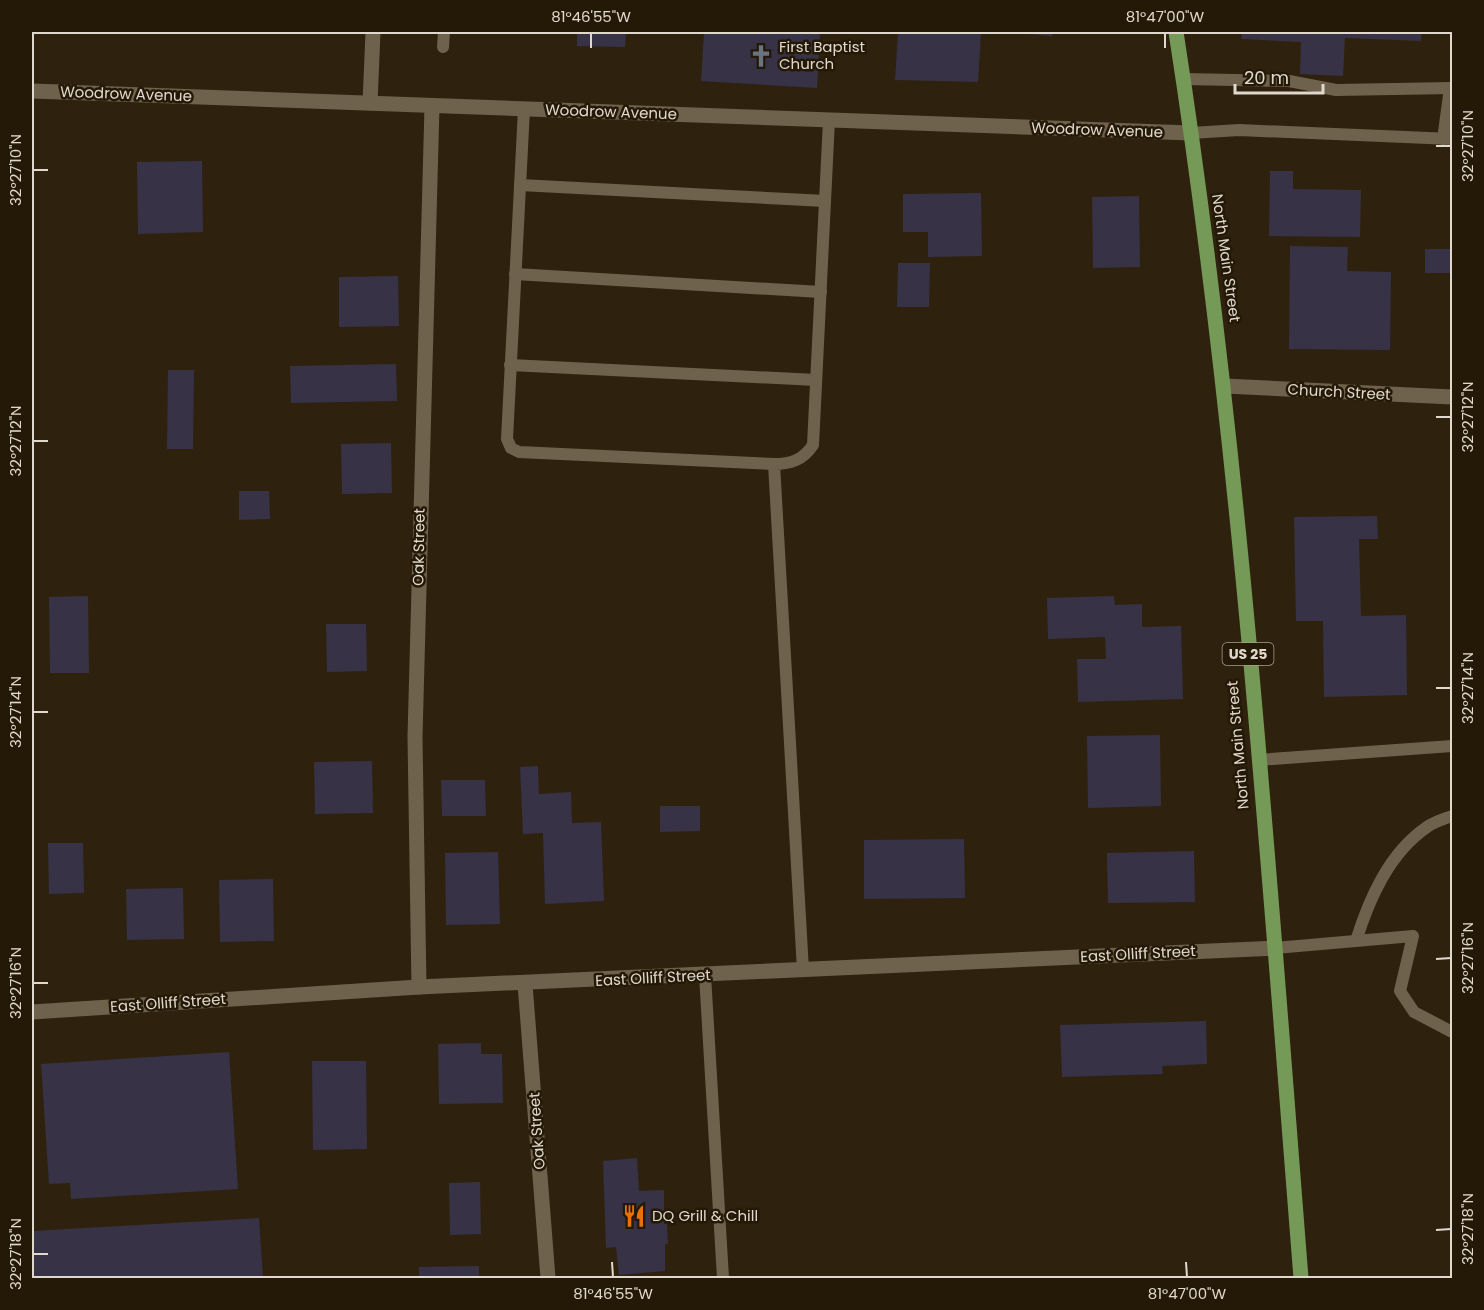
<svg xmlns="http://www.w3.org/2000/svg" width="1484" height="1310" font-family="Poppins,sans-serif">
<rect width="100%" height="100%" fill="#2e220f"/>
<!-- building -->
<g fill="#373246">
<polygon points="577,32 626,32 625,47 577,46"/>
<polygon points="704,32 820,32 817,88 701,81"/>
<polygon points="898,32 981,32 978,82 895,80"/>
<polygon points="1005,32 1053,32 1052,36"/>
<polygon points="1242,32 1421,32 1421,41 1345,38 1343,76 1300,74 1301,42 1241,39"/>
<polygon points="202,161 203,232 138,234 137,162"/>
<polygon points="1270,171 1293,171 1293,189 1361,190 1360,237 1269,236"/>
<polygon points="981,193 982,256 928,257 928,232 903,232 903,194"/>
<polygon points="1139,196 1140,267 1093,268 1092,197"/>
<polygon points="1290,246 1348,247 1347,271 1391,272 1390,350 1289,349"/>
<rect x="1425" y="249" width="27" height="24"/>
<polygon points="898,263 930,263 929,307 897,307"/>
<polygon points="398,276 399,326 339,327 339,277"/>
<polygon points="396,364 397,401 291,403 290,366"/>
<polygon points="168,370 194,370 193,449 167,449"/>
<polygon points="391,443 392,493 342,494 341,444"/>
<polygon points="239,491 269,491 270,519 239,520"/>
<polygon points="1377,516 1378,539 1359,539 1361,616 1406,615 1407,695 1324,697 1323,621 1296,621 1294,517"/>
<polygon points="88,596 89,673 50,673 49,597"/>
<polygon points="1114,596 1115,605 1142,604 1142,627 1181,626 1183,699 1078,702 1077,659 1106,659 1105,637 1048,639 1047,598"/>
<polygon points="326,624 366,624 367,671 327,672"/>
<polygon points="1160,735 1161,806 1088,808 1087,736"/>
<polygon points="372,761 373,813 315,814 314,762"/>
<polygon points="538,766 539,794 571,792 572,823 601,822 604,901 545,904 543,833 523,834 520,767"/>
<polygon points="441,780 485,780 486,816 442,816"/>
<polygon points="660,806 700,806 700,831 660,832"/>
<polygon points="964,839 965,898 864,899 864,840"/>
<polygon points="48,843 83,843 84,893 49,894"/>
<polygon points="1194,851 1195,902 1108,903 1107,853"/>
<polygon points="498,852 500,924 446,925 445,853"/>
<polygon points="273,879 274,941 220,942 219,880"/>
<polygon points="183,888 184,939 127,940 126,889"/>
<polygon points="1206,1021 1207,1064 1162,1066 1163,1074 1062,1077 1060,1025"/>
<polygon points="481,1043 481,1054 502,1054 503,1103 439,1104 438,1044"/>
<polygon points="229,1052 238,1189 71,1199 70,1183 49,1184 41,1064"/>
<polygon points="312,1061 366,1061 367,1149 313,1150"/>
<polygon points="637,1158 639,1191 664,1190 664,1224 667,1224 668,1244 665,1244 665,1271 619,1275 616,1247 606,1248 603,1161"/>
<polygon points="480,1182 481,1234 450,1235 449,1183"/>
<polygon points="259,1218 263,1278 32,1278 32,1231"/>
<polygon points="479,1266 479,1278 419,1278 419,1267"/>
</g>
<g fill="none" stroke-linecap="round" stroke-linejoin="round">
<!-- lane -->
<g stroke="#6f624d" stroke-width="12">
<polyline points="443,47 444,32"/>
<polyline points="1183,79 1289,81 1336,90 1452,88"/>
<polyline points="524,109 507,439 511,448 519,452 774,464"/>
<polyline points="1191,133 1239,130 1452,139"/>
<polyline points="1443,139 1450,88"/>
<polyline points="520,185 825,201"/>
<polyline points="515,274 821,292"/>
<polyline points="510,365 816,380"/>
<polyline points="1258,760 1452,746"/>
<path d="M1356,941C1369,899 1389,853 1427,827C1434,822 1444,819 1452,816"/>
<polyline points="1275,948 1413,936 1400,991 1414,1012 1452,1032"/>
<path d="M803,970L774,464C791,464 803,460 813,445L829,120"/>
<polyline points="705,975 723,1278"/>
</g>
<!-- street -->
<g stroke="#6f624d" stroke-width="15">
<polyline points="32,91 1191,133"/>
<polyline points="370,103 373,32"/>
<polyline points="1225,386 1452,397"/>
<polyline points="525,984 548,1278"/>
<polyline points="419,987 415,737 432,106"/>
<polyline points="32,1012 419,987 1275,948"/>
</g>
<!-- primary -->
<path stroke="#759957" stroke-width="15" d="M1176,32C1240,444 1268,862 1301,1278"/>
</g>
<!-- ticks -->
<path fill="none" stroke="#e0d8cd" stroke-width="2" d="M591,33V48M1165,33V48M1436,146H1451M33,170H48M1436,417H1451M33,441H48M1436,688H1451M33,712H48M1436,959L1451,958M33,983H48M1436,1230L1451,1229M33,1254H48M612,1262L613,1277M1186,1262L1187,1277"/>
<!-- icons -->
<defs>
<g id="church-bare" transform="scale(1.8)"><path d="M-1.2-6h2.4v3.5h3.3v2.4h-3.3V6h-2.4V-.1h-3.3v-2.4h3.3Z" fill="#6b7280" stroke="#241906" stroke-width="2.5" paint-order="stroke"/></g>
<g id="restaurant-bare" transform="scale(1.8)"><path d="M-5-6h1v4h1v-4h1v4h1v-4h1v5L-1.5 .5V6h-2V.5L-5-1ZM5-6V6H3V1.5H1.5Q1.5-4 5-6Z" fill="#e8710a" stroke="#241906" stroke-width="2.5" paint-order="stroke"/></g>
</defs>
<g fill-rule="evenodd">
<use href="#church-bare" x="761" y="56"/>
<use href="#restaurant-bare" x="634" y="1216"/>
</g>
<g text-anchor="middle" stroke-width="5" stroke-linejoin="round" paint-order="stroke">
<!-- shield labels -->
<rect fill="#241906" stroke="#a89f91" stroke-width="1.5" x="1222.5" y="643" width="51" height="22" rx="4.5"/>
<g font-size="14" font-weight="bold" fill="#e0d8cd">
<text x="1248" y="659">US 25</text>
</g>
<!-- poi labels -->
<g font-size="15" fill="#e0d8cd" stroke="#241906" text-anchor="start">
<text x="779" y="52">First Baptist<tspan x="779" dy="17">Church</tspan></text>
<text x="652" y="1221">DQ Grill &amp; Chill</text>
</g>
<!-- street labels -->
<g font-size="15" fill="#e0d8cd" stroke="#241906">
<text transform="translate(126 94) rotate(2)" y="5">Woodrow Avenue</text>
<text transform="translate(611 112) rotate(2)" y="5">Woodrow Avenue</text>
<text transform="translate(1097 130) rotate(2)" y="5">Woodrow Avenue</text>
<text transform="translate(1226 258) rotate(82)" y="5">North Main Street</text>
<text transform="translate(1339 392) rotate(3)" y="5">Church Street</text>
<text transform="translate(419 547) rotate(-89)" y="5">Oak Street</text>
<text transform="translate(1238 745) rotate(-95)" y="5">North Main Street</text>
<text transform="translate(1138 954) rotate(-3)" y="5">East Olliff Street</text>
<text transform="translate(653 978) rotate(-3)" y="5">East Olliff Street</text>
<text transform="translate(168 1003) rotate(-4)" y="5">East Olliff Street</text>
<text transform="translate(537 1131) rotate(-94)" y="5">Oak Street</text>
</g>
</g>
<!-- border -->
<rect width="1484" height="1310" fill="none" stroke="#241906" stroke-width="66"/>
<!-- scale -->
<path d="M1235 84v9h88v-9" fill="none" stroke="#e0d8cd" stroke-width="3"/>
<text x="1244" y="84" font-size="18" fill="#e0d8cd" stroke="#241906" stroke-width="4.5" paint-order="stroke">20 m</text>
<rect x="33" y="33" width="1418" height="1244" fill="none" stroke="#e0d8cd" stroke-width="2"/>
<g font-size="15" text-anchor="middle" fill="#e0d8cd">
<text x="591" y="22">81°46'55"W</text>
<text x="1165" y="22">81°47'00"W</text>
<text transform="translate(1468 146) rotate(-90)" y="5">32°27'10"N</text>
<text transform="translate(16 170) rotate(-90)" y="5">32°27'10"N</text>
<text transform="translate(1468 417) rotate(-90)" y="5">32°27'12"N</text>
<text transform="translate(16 441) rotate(-90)" y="5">32°27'12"N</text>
<text transform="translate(1468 688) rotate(-90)" y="5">32°27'14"N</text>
<text transform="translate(16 712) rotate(-90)" y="5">32°27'14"N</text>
<text transform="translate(1468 958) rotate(-90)" y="5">32°27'16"N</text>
<text transform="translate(16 983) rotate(-90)" y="5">32°27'16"N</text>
<text transform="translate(1468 1229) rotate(-90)" y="5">32°27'18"N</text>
<text transform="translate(16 1254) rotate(-90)" y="5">32°27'18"N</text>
<text x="613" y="1299">81°46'55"W</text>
<text x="1187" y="1299">81°47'00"W</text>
</g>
</svg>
